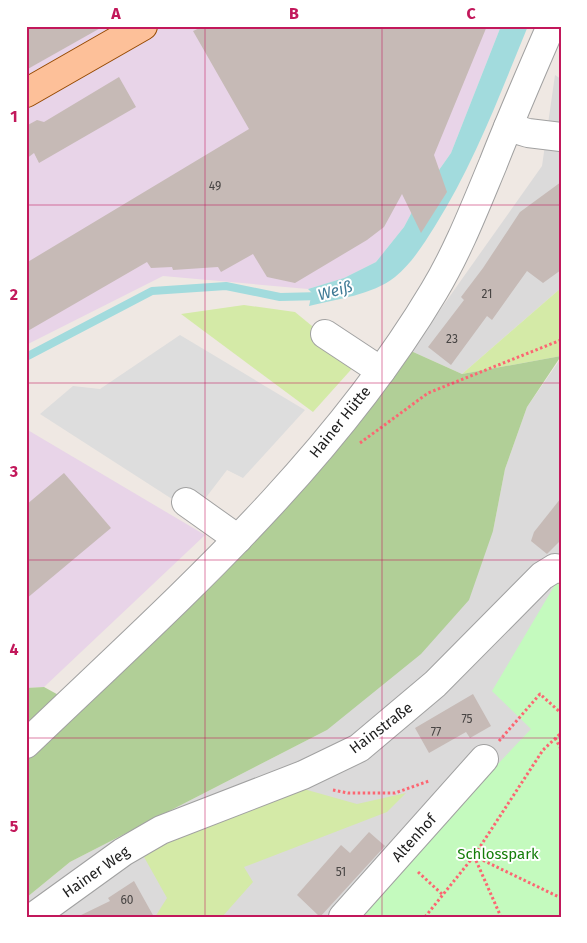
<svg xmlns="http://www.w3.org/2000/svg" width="587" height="943" font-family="'Fira Sans',sans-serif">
<rect width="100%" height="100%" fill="#efe8e3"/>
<!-- residential -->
<g fill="#dbdada">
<polygon points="555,75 561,79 561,288 462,374 411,351 542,166"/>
<polygon points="561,358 561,917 26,917 26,898 70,862 327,730 493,531 505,469 527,407"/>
</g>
<!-- industrial -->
<g fill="#e8d4e8">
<polygon points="26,26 501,26 451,153 420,197 404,227 376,262 344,278 308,289 163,276 26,345"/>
<polygon points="26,429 205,535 44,687 26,688"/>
</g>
<!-- grass -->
<g fill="#d4eaa7">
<polygon points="561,288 561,356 462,374"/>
<polygon points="244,305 295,312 357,363 313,412 181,314"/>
<polygon points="293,786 357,804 406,793 387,812 244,867 253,882 222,917 155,917 167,898 139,848"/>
</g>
<!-- forest -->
<polygon fill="#b1cf97" points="411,351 462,374 561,356 527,407 505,469 493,531 469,600 421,654 327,730 70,862 26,898 26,688 44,687 73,703 219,579 348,435"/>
<!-- park -->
<polygon fill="#c4fabe" points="561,581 561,917 353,917 531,729 492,691 556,583"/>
<!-- parking -->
<polygon fill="#ddd" points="180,335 305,410 243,478 227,470 201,504 172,499 40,414 73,386 100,389"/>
<!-- water -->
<path fill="#a2dbdd" d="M501,26H528C500,94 474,164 435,226C423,245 412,263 395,277C372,295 337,299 309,306L312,293L308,289L344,278L376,262L404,227L420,197L451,153Z"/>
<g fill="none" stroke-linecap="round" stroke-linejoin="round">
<!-- stream -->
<polyline stroke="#a2dbdd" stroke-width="8" points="26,357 152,291 226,286 280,297 322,296"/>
</g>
<!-- building -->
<g fill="#c6bab6">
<polygon points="26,26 104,26 26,70"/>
<polygon points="204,26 487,26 434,155 447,192 421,233 402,194 384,227 367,240 295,283 267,277 253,254 221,272 218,267 173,270 172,267 151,268 147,262 26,332 26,263 249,129 193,31"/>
<polygon points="119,77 136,107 39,163 34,153 26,159 26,126 37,120 44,122"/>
<polygon points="561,182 561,270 543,283 527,271 492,320 487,316 451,365 428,347 464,300 461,297 483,268 520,212"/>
<polygon points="64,473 111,528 26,599 26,505"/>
<polygon points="561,498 561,540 547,554 531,541 534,532"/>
<polygon points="473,694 491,726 470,738 466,732 429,753 415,728"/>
<polygon points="369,832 385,846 320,917 297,895 341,845 350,853"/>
<polygon points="134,881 154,917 77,917 110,901 108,898"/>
</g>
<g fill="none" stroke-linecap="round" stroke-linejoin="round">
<!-- minor casing -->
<g stroke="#a1a1a1" stroke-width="30">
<g id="minor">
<polyline points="508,127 528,133 561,137"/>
<polyline points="325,334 381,371"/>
<polyline points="186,502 238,539"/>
<path d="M26,744C172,604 329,467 434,291C458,251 475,207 493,164C511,118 531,72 551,26"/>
<polyline points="33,917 123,852 161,830 303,775 359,748 435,684 542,576 555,568 561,569"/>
<polyline points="343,917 484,759"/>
</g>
</g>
<!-- major casing -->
<g stroke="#964900" stroke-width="30">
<polyline id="major" points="26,93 143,26"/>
</g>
<!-- path -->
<g stroke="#fc6672" stroke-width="3" stroke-dasharray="2.5 2.5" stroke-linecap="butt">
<polyline points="360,443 428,393 561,340"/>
<polyline points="555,738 561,749"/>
<polyline points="499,741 540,694 561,713"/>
<polyline points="333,790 348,793 395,793 429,781"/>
<polyline points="474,856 561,898"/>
<polyline points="474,856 501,917"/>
<polyline points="418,872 443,895"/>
<polyline points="425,917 474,856 543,750 561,733"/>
</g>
<!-- minor -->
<use href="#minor" stroke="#fff" stroke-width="28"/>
<!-- major -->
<use href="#major" stroke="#fdc099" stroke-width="28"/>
</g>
<!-- grid -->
<path fill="none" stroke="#c2185b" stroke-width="1" stroke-opacity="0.55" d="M205,26V917M382,26V917M26,205H561M26,383H561M26,560H561M26,738H561"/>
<g text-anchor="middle" stroke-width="4" stroke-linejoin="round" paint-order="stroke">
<!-- number labels -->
<g font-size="12" fill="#474443">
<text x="215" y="190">49</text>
<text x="487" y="298">21</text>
<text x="452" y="343">23</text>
<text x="467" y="723">75</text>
<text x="436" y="736">77</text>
<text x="341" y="876">51</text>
<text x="127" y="904">60</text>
</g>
<!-- street labels -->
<g font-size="15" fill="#1d1d1d" stroke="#fff">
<text transform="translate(340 422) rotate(-51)" y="5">Hainer Hütte</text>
<text transform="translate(381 728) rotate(-37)" y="5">Hainstraße</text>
<text transform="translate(414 838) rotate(-48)" y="5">Altenhof</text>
<text transform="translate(96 872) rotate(-35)" y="5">Hainer Weg</text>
</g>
<!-- park labels -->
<g font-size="15" fill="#157d0a" stroke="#fff">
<text x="498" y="859">Schlosspark</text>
</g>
<!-- water labels -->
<g font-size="16" font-style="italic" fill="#407b96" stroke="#fff">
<text transform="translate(335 290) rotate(-16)" y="6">Weiß</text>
</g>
</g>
<!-- border -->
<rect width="587" height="943" fill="none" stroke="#ffffff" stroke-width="55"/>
<rect x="28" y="28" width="532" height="888" fill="none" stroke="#c2185b" stroke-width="2"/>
<g font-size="16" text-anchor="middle" font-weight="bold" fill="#c2185b">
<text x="116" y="19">A</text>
<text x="294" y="19">B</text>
<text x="471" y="19">C</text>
<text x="14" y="122">1</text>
<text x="14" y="300">2</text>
<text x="14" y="477">3</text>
<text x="14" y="655">4</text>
<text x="14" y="832">5</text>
</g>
</svg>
